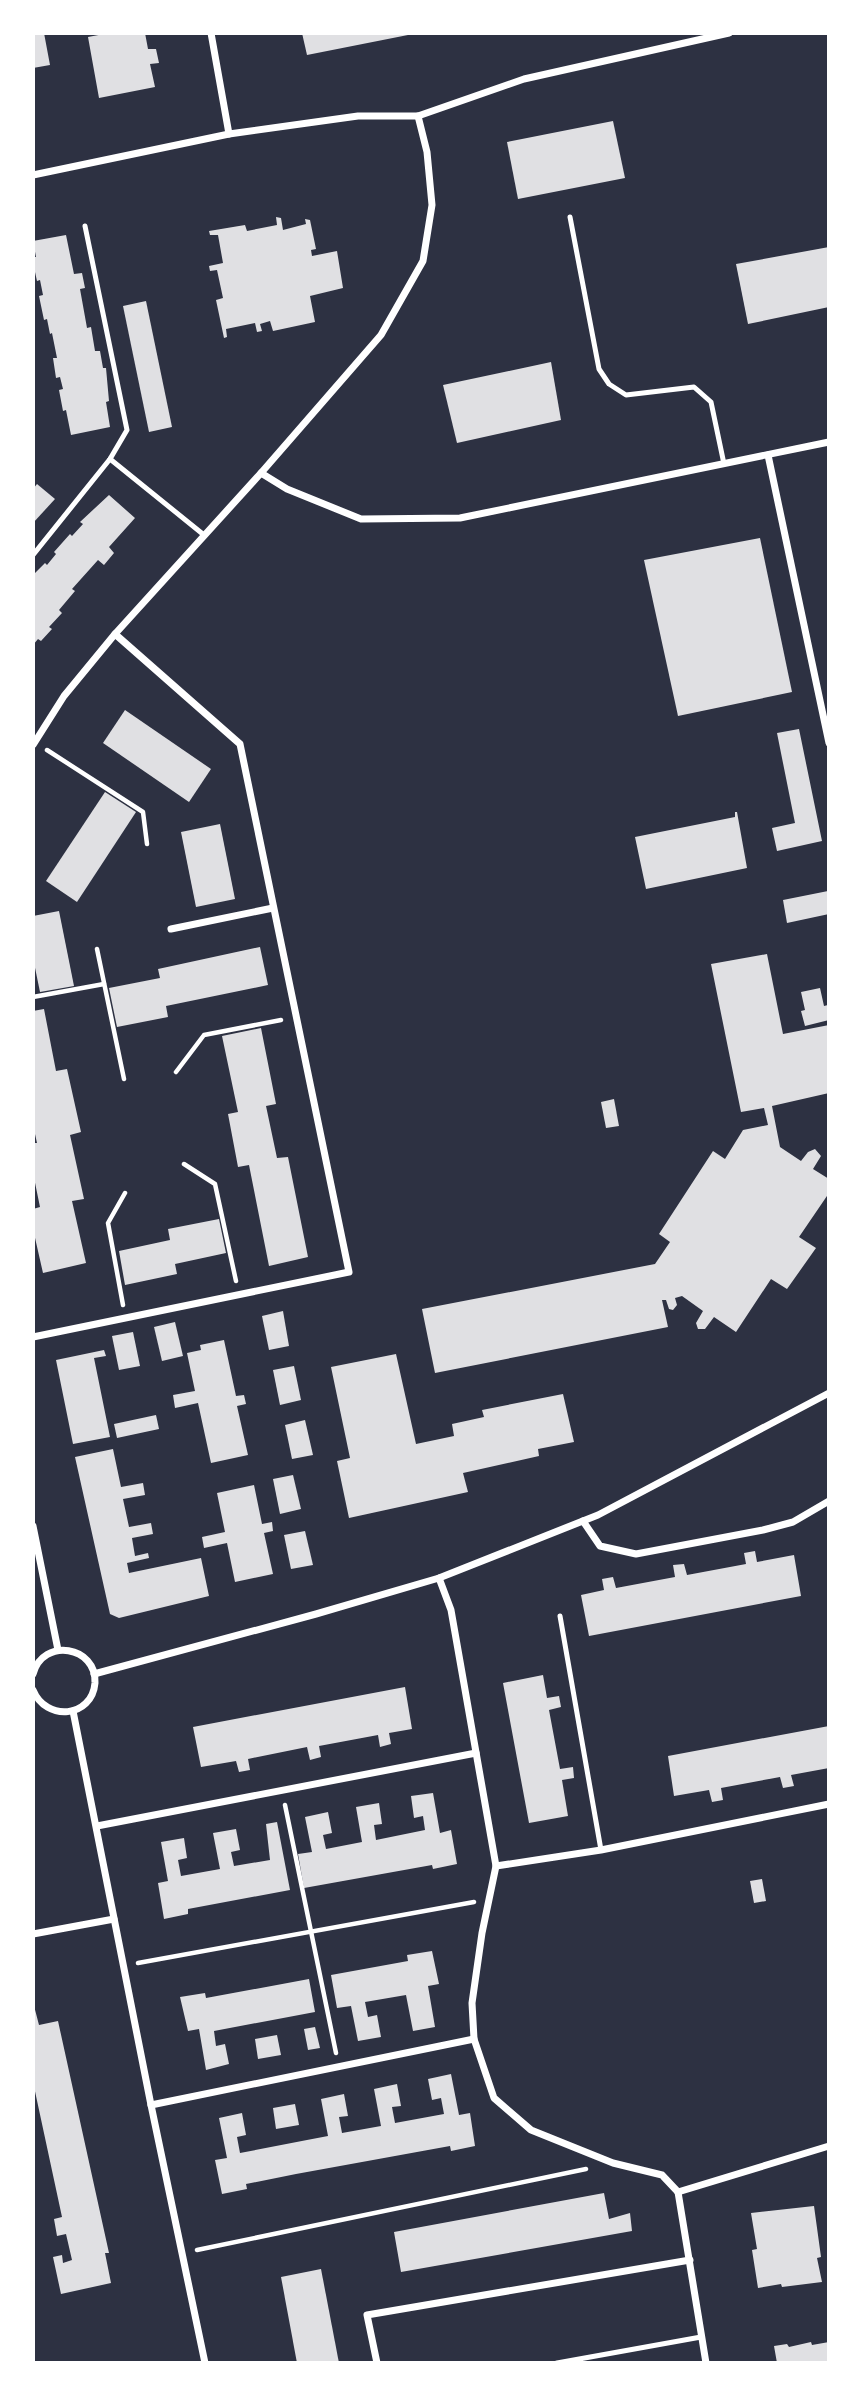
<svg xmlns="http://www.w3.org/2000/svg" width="862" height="2396" font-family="'Source Serif 4',serif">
<rect width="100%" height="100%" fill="#2d3142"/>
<!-- building -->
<g fill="#e0e0e3">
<polygon points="33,33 44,33 50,65 33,68"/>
<polygon points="109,33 145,33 148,49 156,49 159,63 150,64 155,87 99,98 88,37"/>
<polygon points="302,33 413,33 413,34 307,55"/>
<polygon points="613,121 625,178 518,199 507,142"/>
<polygon points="276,217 281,218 283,230 306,224 305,219 310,220 316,249 311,250 312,256 337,251 343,288 310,296 315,322 273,331 270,321 260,324 262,331 257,332 255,323 226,329 227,337 224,338 216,300 223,298 217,270 210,271 209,266 223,263 218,235 210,235 209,231 245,225 247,231 277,225"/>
<polygon points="66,235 74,274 82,273 85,288 80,289 87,328 91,327 95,351 100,351 103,368 106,368 109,401 106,402 110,427 71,435 66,410 63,411 59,390 63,389 60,377 56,378 53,358 57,358 52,333 50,334 47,319 44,320 39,296 43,295 40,280 37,281 33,263 33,257 36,257 33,241"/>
<polygon points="829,247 829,307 748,324 736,264"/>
<polygon points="146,301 172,427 149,432 123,306"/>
<polygon points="551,362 561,420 457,443 443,385"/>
<polygon points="37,484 55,499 33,523 33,489"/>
<polygon points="109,495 135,518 109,547 114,553 104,565 98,560 72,589 75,591 59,610 62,613 49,627 52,629 41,641 38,639 33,645 33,575 45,563 47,565 56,554 54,552 70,534 72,536 83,524 80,522"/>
<polygon points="760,538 792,692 678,716 644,560"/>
<polygon points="125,710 211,769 189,802 103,743"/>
<polygon points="799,729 822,841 777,851 772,828 795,823 777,733"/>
<polygon points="105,792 136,812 77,902 46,881"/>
<polygon points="735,812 737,812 747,868 646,889 635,837 735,817"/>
<polygon points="220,824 235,899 196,907 181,832"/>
<polygon points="828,891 829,914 787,923 783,900"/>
<polygon points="59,911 74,986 40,992 33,958 33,916"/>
<polygon points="260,947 268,985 166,1006 168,1017 117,1027 109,988 160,978 158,969"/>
<polygon points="767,954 783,1034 829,1025 829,1093 772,1106 780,1147 801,1161 808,1152 815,1149 821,1156 813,1169 829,1179 829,1193 799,1237 816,1248 787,1289 771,1279 736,1332 714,1317 705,1329 698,1329 696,1323 703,1311 682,1296 675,1298 677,1305 673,1310 669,1309 666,1300 662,1300 668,1327 435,1373 422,1309 655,1264 670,1242 659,1234 713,1151 725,1159 743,1130 768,1125 764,1108 741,1112 711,964"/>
<polygon points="820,988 824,1006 828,1005 829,1020 805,1026 801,1011 805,1010 801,992"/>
<polygon points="44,1009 56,1071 67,1069 81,1132 70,1135 84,1199 72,1201 86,1263 43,1273 33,1229 33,1209 40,1207 33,1173 33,1143 37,1143 33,1125 33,1011"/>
<polygon points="261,1028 276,1104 266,1106 277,1158 288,1157 308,1257 269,1266 249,1165 238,1167 228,1114 238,1112 222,1036"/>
<polygon points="614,1099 619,1126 606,1128 601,1102"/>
<polygon points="219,1219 226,1253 175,1264 177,1274 125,1285 119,1251 170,1240 168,1229"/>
<polygon points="283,1311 289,1346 269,1350 262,1316"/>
<polygon points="175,1322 183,1356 162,1361 154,1327"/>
<polygon points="133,1332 140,1366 119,1370 112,1336"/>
<polygon points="224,1340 236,1396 244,1395 246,1404 237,1406 248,1455 211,1463 198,1403 175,1408 173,1395 195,1391 187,1353 201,1350 200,1345"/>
<polygon points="104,1350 106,1356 94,1358 110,1437 73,1444 56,1360"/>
<polygon points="396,1354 416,1444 454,1436 452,1424 484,1417 482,1410 563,1394 574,1442 538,1449 539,1456 463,1473 468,1492 349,1518 337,1461 350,1458 331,1367"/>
<polygon points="294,1366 301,1400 280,1405 273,1370"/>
<polygon points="156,1415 159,1429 117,1438 114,1424"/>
<polygon points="305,1420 313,1455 292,1459 285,1425"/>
<polygon points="113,1449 121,1487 143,1483 145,1495 123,1499 129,1527 151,1523 153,1534 132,1538 135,1556 148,1553 149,1558 127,1563 129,1573 201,1558 209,1596 119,1618 110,1614 75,1457"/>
<polygon points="293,1475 301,1509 280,1514 273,1479"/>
<polygon points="254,1485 262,1524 272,1522 273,1531 264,1533 273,1574 235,1582 227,1543 204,1548 202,1537 225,1532 217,1493"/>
<polygon points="305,1531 313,1565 291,1569 284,1535"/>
<polygon points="755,1551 757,1562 794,1555 801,1596 589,1636 581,1595 604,1590 602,1579 613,1577 616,1588 675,1577 673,1565 684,1564 687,1575 746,1564 744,1553"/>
<polygon points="543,1675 547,1698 559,1696 561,1707 549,1710 560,1769 573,1767 574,1778 562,1780 568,1816 529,1823 503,1683"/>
<polygon points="405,1687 412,1729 389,1733 391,1744 380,1747 378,1735 319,1746 321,1757 310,1760 307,1747 248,1759 250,1770 239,1772 236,1761 201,1767 193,1727"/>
<polygon points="829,1726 829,1768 791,1775 794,1786 783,1788 780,1777 721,1788 723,1800 712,1802 709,1790 674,1796 668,1756"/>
<polygon points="433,1793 440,1833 451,1830 457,1864 433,1869 432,1865 304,1888 298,1854 312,1852 305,1817 328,1812 332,1833 323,1835 326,1849 362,1842 356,1807 379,1803 382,1824 374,1825 376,1840 425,1830 423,1816 414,1818 411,1796"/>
<polygon points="277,1822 290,1890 188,1909 188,1914 164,1919 158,1883 168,1881 161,1842 184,1838 187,1858 178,1860 181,1876 220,1869 213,1833 236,1829 240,1850 231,1852 234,1866 270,1860 266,1824"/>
<polygon points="762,1879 766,1901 754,1903 750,1881"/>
<polygon points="432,1951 439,1984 428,1986 435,2027 413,2031 406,1995 365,2002 368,2017 377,2015 381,2037 358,2041 351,2006 337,2008 331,1975 408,1961 407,1955"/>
<polygon points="309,1979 315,2012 214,2031 216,2046 225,2044 229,2064 206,2070 199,2029 188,2031 180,1997 205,1993 206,1998"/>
<polygon points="33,2002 39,2025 58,2021 109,2253 105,2253 111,2283 61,2294 53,2257 62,2255 63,2263 72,2260 66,2234 57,2236 54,2219 62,2217 33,2082"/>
<polygon points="315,2027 320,2048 308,2050 304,2029"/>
<polygon points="277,2035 281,2055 258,2059 255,2039"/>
<polygon points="451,2074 459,2115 470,2113 475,2146 451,2151 450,2146 296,2174 246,2184 247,2189 222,2194 215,2160 227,2158 219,2118 242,2113 246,2135 237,2137 240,2153 307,2140 328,2136 321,2099 344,2094 348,2116 339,2117 342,2133 381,2126 374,2089 397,2084 401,2106 392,2107 395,2123 444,2114 441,2098 432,2100 428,2079"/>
<polygon points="295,2104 299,2125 276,2129 273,2108"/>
<polygon points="604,2193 609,2219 630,2213 632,2231 401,2272 394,2232"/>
<polygon points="814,2206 821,2257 817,2258 822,2282 782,2287 781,2284 758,2288 752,2250 757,2249 751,2213"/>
<polygon points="321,2269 339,2363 297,2363 281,2277"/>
<polygon points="811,2342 812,2345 829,2342 829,2363 777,2363 774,2346 787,2344 789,2347"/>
</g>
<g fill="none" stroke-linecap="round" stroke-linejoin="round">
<!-- path -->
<g stroke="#fff" stroke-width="4.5">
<polyline points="47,750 143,812 147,844"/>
<polyline points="97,949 124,1079"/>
<polyline points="33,997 104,984"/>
<polyline points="176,1072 204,1035 281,1020"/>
<polyline points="184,1164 215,1184 236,1281"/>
<polyline points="123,1305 108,1223 125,1193"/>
<polyline points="285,1805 336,2053"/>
<polyline points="138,1963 474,1902"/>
<polyline points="197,2250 586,2169"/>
</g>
<!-- service -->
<g stroke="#fff" stroke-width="5">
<polyline points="570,217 599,369 609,384 626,395 694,387 711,402 724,464"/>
<polyline points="110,459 204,535"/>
<polyline points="33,555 110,459 127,430 85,226"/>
<polyline points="560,1616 601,1850"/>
<polyline points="557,2363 701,2337"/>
</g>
<!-- minor -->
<g stroke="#fff" stroke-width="7">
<polyline points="211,33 229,134"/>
<polyline points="33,175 229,134 358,116 418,116 524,79 729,33"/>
<polyline points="768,455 829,743"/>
<polyline points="261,473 287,489 361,519 460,518 829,442"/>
<polyline points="33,745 64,696 115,634 261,473 381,335 423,261 432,205 427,152 418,116"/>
<polyline points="171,929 273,908"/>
<polyline points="33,1337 349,1272 240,744 115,634"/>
<polyline points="583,1521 600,1546 636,1554 763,1530 793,1522 829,1501"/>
<polyline points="33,1526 58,1650"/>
<polyline points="439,1578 451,1610 496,1866 482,1933 472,2003 474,2039 494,2098 531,2130 613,2163 662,2175 678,2192"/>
<path d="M33,1674C43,1637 97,1646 95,1683C92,1718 46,1722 33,1690"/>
<polyline points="94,1674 316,1614 439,1578 598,1515 829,1393"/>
<polyline points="73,1711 151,2105 205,2363"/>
<polyline points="97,1826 476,1753"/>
<polyline points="496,1866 601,1850 829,1804"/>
<polyline points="33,1934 114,1919"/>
<polyline points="151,2105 474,2039"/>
<polyline points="678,2192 706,2363"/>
<polyline points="678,2192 829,2146"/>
<polyline points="377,2363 367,2315 690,2260"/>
</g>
</g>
<!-- border -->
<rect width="862" height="2396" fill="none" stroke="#ffffff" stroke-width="70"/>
</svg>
